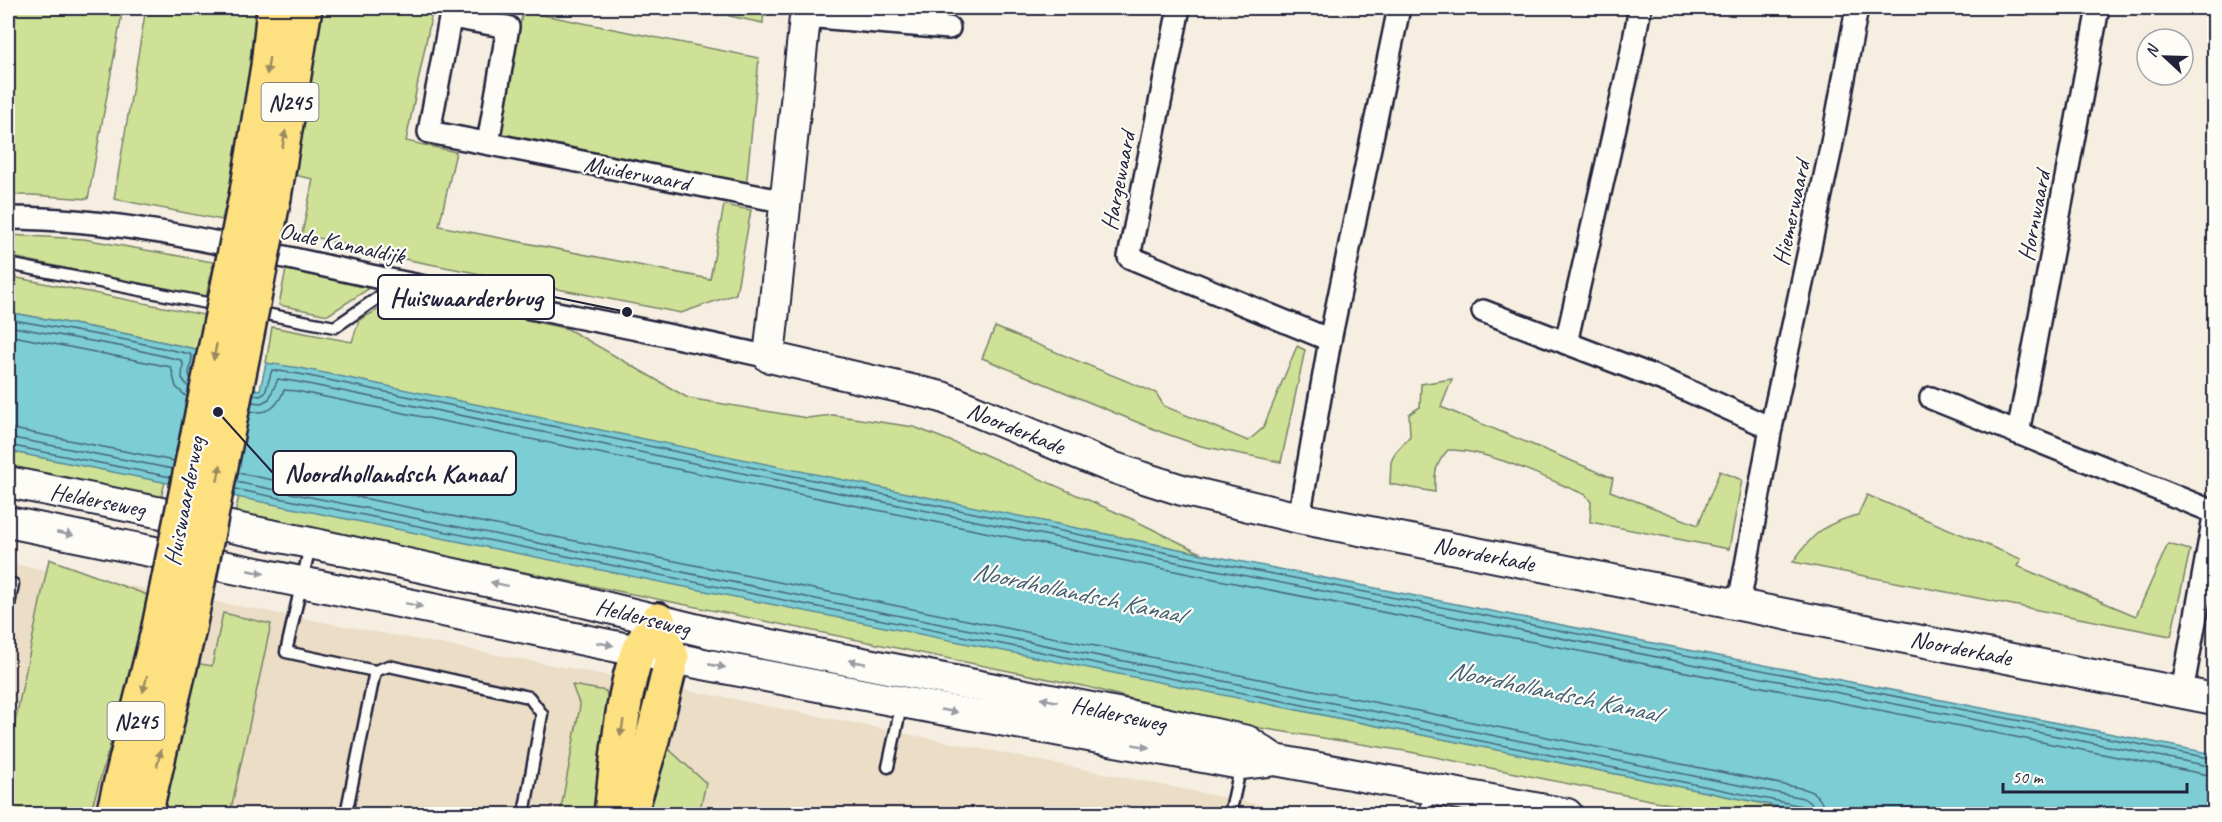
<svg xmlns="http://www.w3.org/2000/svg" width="2222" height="822" font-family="Caveat,sans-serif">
<rect width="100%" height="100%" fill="#f5eee1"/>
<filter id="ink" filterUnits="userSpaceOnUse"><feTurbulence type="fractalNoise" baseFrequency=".0167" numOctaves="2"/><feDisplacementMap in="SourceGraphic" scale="12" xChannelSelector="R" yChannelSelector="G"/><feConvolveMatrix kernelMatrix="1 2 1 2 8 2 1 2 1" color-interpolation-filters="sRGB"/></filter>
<g filter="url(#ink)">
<!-- built -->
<polygon fill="#ebddc6" points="8,563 728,698 1306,814 8,814"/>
<!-- green -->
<g fill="#cee196" stroke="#788268" stroke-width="1.5">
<polygon points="8,8 123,8 88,199 32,195 8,195"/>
<path d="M146,8H257C250,79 239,150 222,220L114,199Z"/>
<polygon points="322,8 433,8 406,141 456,152 439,226 710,279 724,205 751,210 736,294 681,313 409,260 302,234 313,179 294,175"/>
<polygon points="731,8 764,8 763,23 729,16"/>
<polygon points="523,11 759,58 746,187 497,137"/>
<polygon points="8,235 84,239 213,262 206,298 8,256"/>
<polygon points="286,269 373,286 328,315 279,305"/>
<polygon points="8,276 204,315 200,350 127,334 8,312"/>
<polygon points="407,294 568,329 688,398 807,418 833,415 914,427 981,453 1134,520 1203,554 266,363 272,327 352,342 359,320"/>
<polygon points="995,327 1156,393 1164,406 1248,441 1263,428 1297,346 1305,350 1281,462 1201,446 1161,432 982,358"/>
<path d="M1452,379L1441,407L1613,478L1610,491L1698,525L1720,471L1742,480L1729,549L1590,522L1591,502L1586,495C1547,479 1488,449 1448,450C1435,464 1434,474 1435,492L1390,484L1391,462L1395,453L1410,436L1409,414L1420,407L1421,384Z"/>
<polygon points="8,451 165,482 161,498 8,467"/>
<path d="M1867,495L2021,559L2017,566L2136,616L2168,544L2190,550L2171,636L1793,562C1812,534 1825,523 1858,515Z"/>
<polygon points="239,496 1815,814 1720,814 1405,751 1260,728 1154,705 1088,687 235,513"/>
<polygon points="49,559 150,596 131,673 90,814 8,814 8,756"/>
<polygon points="223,613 271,624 230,814 161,814 195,663 212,666"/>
<polygon points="572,685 606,691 613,723 603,814 560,814 580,706"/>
<polygon points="662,743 706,783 699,814 644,814"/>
</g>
<!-- water -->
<polygon fill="#7ccdd4" stroke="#588997" stroke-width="1.5" points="8,312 127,334 200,350 195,376 260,390 266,363 300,368 1203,554 2214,754 2214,814 1815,814 8,451"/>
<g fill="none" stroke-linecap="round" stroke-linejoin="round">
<!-- shore -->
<g stroke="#466678" stroke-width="1.5">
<polyline points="8,319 126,340 190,354 192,357 189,374 191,380"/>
<polyline points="8,326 124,347 181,360 183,363 182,378 189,388"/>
<polyline points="8,335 171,367 176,387 187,397"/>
<polyline points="253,395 260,396 265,393 272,370 299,374 1202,560 2214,759"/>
<polyline points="252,402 261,403 269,399 278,379 298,382 1201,567 2214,767"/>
<path d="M250,411C269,415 278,406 284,390L296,391L1199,576L2214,776"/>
<polyline points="8,428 174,461"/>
<polyline points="8,437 173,469"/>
<polyline points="8,445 171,477"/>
<path d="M238,473L1805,789C1817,793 1824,802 1824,814"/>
<polyline points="236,482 1803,798 1812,804 1815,814"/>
<polyline points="235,489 1802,806 1807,809 1808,814"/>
</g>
<!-- service casing -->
<g stroke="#22223b" stroke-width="15">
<g id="service">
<polyline points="8,264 222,306"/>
<polyline points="255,312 335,327 398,284"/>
<polyline points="310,546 286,652 375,671 389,666 529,697 542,714 524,814"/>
<polyline points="8,582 13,584 8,610"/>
<polyline points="888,767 902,702"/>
<polyline points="346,814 375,671"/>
<polyline points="1230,814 1241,765"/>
<polyline points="1425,814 1430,791"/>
</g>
</g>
<!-- minor casing -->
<g stroke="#22223b" stroke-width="26">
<g id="minor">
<polyline points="452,8 429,132 786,202"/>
<polyline points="1179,8 1129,257 1330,340"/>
<polyline points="805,16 949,28"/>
<polyline points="451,17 508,27 488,143"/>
<path d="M8,218C139,218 272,256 400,282C523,307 646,329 769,357"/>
<polyline points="1483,311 1671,383 1771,428"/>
<polyline points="1566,343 1630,61 1640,8"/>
<polyline points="1931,398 2214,512"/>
<polyline points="2018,433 2098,8"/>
<polyline points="1299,518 1330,340 1399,8"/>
<polyline points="1739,604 1771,428 1831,148 1857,8"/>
<polyline points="2182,692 2214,517"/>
</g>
</g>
<!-- secondary casing -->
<g stroke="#22223b" stroke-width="34">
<g id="secondary">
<polyline points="806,8 769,357 942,397 1106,465 1141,477 1182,490 1299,518 2214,699"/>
<polyline points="8,482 310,543 584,602 715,634 1127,715 1247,741 1275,760"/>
<polyline points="8,522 672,658 902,702 1241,764 1275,760 1567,814"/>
</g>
</g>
<!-- trunk casing -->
<g stroke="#22223b" stroke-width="38">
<g id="trunk">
<polyline points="247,192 268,66 274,8"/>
<polyline points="274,197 305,8"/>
<polyline points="113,814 159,627"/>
<polyline points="145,814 188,633"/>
<path d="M611,814C617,765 621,698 638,651C643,640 651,630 658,620"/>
<polyline points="630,814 651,744 672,658 658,620"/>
</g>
</g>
<!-- service -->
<use href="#service" stroke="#fdfcf7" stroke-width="10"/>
<!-- minor -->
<use href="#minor" stroke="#fdfcf7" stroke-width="21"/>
<!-- secondary -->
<use href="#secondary" stroke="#fdfcf7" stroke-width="30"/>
<!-- trunk -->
<use href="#trunk" stroke="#fde080" stroke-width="33"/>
<!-- trunk-bridge casing -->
<g stroke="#22223b" stroke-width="38" stroke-linecap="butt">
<g id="trunk-bridge">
<polyline points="159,627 247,192"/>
<polyline points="188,633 274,197"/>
</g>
</g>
<!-- trunk-bridge -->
<use href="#trunk-bridge" stroke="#fde080" stroke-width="33"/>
</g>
<!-- one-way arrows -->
<defs><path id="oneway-solid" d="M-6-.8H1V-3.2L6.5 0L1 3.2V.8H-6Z" transform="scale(1.5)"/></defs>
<g fill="#9a8a61">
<use href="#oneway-solid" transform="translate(268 66) rotate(98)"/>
<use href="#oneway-solid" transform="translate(284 139) rotate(-80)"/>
<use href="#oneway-solid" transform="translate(215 352) rotate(101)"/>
<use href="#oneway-solid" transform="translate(219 473) rotate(-79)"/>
<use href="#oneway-solid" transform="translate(145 684) rotate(104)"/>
<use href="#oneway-solid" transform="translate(622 728) rotate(100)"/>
<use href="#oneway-solid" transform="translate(159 758) rotate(-77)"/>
</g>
<g fill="#9a9aa2">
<use href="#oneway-solid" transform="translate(65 534) rotate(11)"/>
<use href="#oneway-solid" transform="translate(256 572) rotate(11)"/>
<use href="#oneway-solid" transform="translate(499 584) rotate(-168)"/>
<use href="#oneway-solid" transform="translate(414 605) rotate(12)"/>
<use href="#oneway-solid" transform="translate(605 644) rotate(10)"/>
<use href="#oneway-solid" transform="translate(857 662) rotate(-169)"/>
<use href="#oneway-solid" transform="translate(717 666) rotate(11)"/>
<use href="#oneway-solid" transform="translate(1049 700) rotate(-169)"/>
<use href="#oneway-solid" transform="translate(949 711) rotate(10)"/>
<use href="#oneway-solid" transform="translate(1141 746) rotate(10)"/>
</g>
</g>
<g text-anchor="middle" stroke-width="4.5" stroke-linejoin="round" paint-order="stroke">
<!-- shield labels -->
<g fill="#fdfcf7" stroke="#646373" stroke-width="1.5">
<rect x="261.5" y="83" width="57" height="38" rx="4.5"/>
<rect x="107.5" y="702" width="57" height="38" rx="4.5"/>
</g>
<g font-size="22" font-weight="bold" fill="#22223b">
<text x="290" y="110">N245</text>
<text x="136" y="729">N245</text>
</g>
<!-- street labels -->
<g font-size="24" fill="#22223b" stroke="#fdfcf7">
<text transform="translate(637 173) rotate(11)" y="8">Muiderwaard</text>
<text transform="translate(1118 181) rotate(-79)" y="8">Hargewaard</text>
<text transform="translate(1791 213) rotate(-78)" y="8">Hiemerwaard</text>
<text transform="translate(2034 216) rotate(-79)" y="8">Hornwaard</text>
<text transform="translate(342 243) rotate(12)" y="8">Oude Kanaaldijk</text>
<text transform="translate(1016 428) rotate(22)" y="8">Noorderkade</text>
<text transform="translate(98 500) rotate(11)" y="8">Helderseweg</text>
<text transform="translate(184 501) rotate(-79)" y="8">Huiswaarderweg</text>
<text transform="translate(1484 554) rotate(11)" y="8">Noorderkade</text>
<text transform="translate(643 617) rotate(14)" y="8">Helderseweg</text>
<text transform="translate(1961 648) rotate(11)" y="8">Noorderkade</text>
<text transform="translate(1119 714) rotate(12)" y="8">Helderseweg</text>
</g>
<!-- water labels -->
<g font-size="26" font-style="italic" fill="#425e71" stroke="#fdfcf7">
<text transform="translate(1078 592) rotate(12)" y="9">Noordhollandsch Kanaal</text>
<text transform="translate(1554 691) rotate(12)" y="9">Noordhollandsch Kanaal</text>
</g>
</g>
<!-- callouts -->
<path fill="none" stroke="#22223b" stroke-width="2" d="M627 312L554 297M218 412L273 473"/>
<g fill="#22223b" stroke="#fdfcf7" stroke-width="2">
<circle cx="627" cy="312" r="6"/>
<circle cx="218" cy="412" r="6"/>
</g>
<g fill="#fdfcf7" stroke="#22223b" stroke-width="2">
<rect x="378" y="275" width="176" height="44" rx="6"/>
<rect x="273" y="451" width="243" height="44" rx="6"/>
</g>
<g font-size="26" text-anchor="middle" font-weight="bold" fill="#22223b">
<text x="466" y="306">Huiswaarderbrug</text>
<text x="394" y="482">Noordhollandsch Kanaal</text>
</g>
<!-- margin -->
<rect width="2222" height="822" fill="none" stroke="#fdfcf7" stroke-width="30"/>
<rect x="15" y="15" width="2192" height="792" fill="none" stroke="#22223b" stroke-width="2" filter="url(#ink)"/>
<!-- north arrow -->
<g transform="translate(2165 57) rotate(292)"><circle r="28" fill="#fdfcf7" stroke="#a5a5ac" stroke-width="1.5"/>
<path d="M0-4.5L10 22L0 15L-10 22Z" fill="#22223b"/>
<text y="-9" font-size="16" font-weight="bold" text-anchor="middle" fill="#22223b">N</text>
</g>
<!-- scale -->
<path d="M2003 783v9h184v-9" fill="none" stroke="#22223b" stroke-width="3"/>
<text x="2012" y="783" font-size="18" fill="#22223b" stroke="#fdfcf7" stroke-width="4.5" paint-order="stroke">50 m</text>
</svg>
